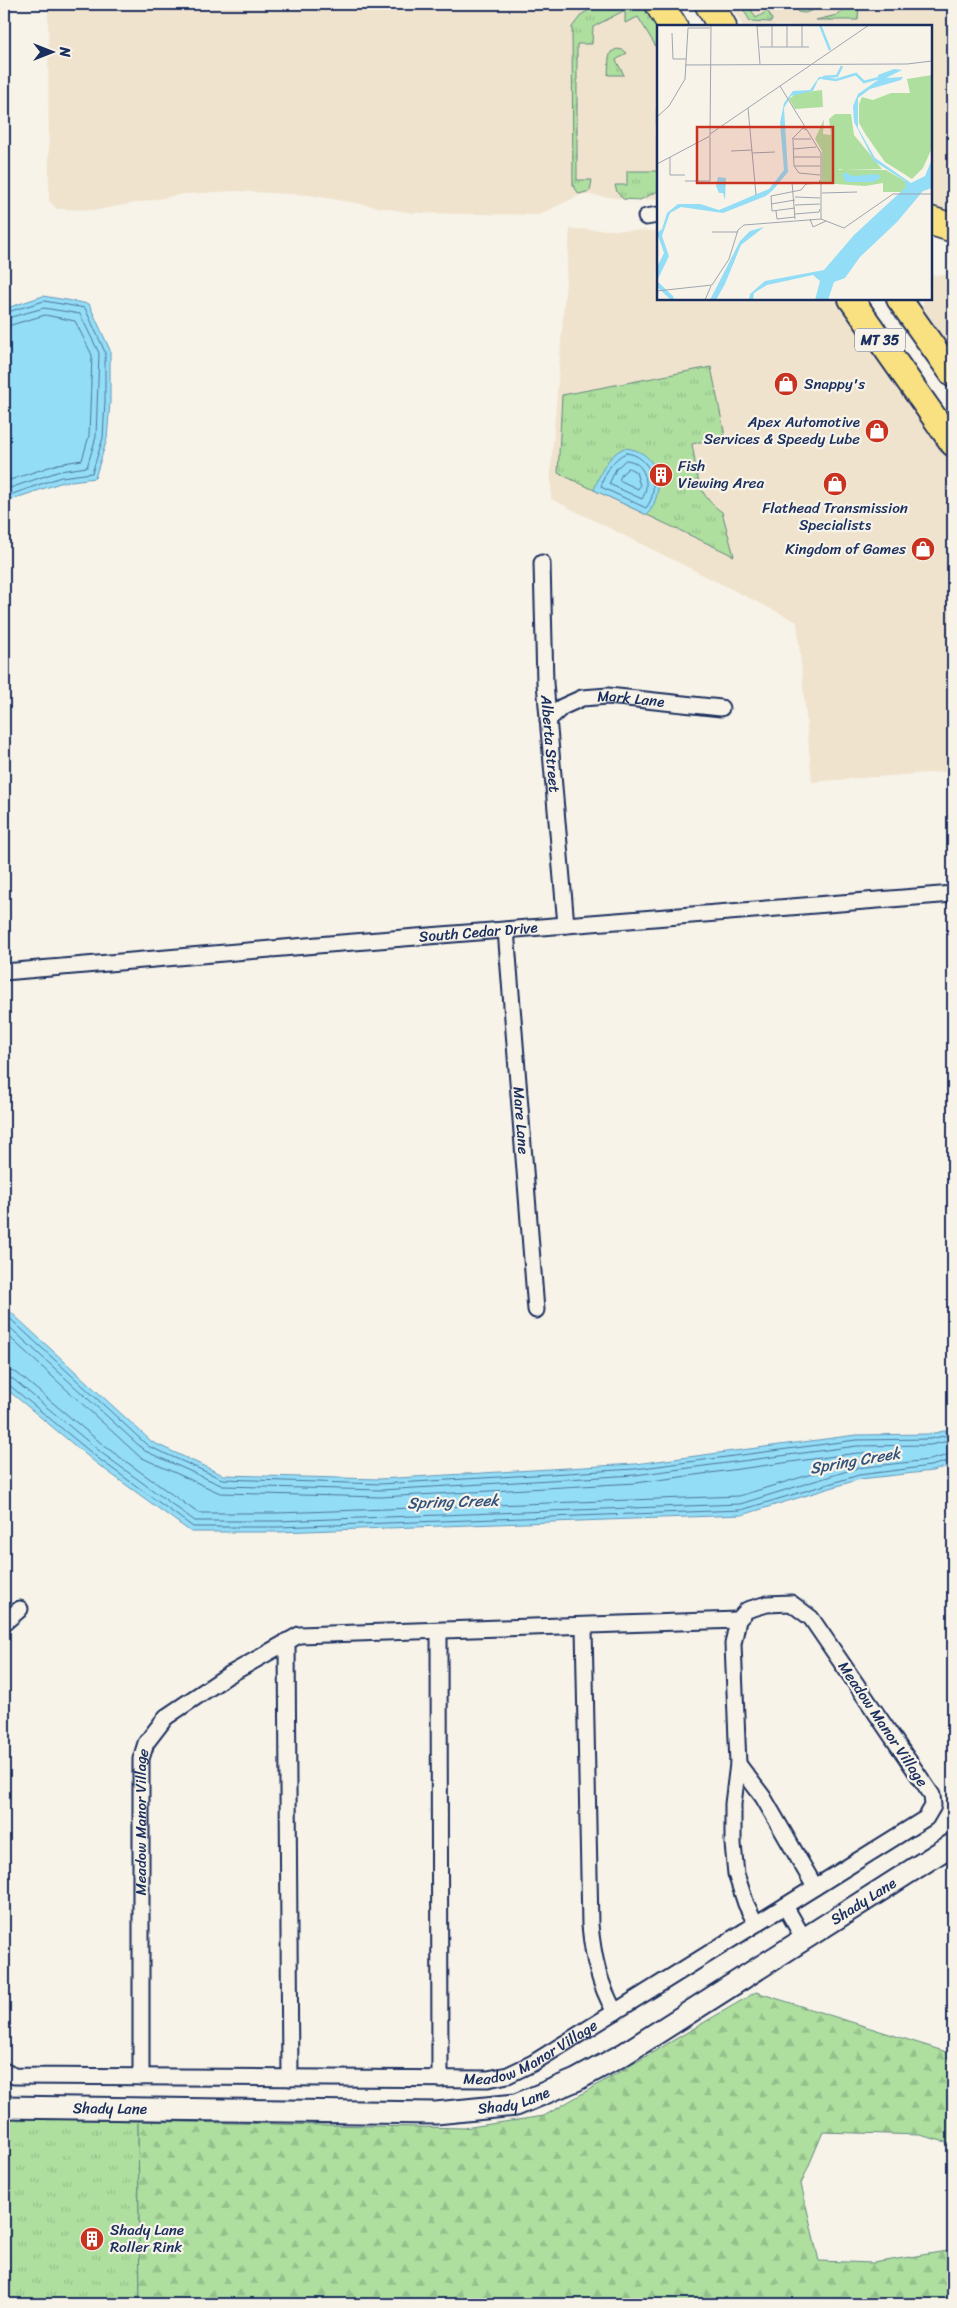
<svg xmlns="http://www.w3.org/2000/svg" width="957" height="2308" font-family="Sriracha,sans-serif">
<defs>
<pattern id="grass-tufts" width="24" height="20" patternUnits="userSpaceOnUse" patternTransform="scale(1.25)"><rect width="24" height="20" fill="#aedf9f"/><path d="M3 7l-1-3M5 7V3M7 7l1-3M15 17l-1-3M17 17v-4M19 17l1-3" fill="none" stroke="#95c08b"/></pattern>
<pattern id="forest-firs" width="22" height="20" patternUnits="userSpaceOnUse" patternTransform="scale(1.25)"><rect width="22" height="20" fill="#aedf9f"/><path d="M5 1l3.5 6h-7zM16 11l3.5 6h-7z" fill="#95c08b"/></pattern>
</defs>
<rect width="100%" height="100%" fill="#f7f3e8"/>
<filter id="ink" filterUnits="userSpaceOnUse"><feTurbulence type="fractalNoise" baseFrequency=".02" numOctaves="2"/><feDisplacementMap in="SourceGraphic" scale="10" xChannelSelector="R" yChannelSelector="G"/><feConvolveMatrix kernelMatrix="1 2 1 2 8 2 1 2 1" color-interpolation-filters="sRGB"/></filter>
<g filter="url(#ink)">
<!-- built -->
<g fill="#f0e3ce">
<polygon points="48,4 644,4 658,27 658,199 631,200 583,194 538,215 413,213 309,195 235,191 185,194 97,210 57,209 49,201"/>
<polygon points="729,4 953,4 953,229 931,229 931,26 743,26"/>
<polygon points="570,229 658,231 658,299 839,299 953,454 953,771 812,782 797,622 551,499 551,467"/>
<polygon points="931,275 953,275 953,352 923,308 923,299 931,299"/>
</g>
<!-- grass -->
<g fill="url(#grass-tufts)" stroke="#64877e">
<polygon points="601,4 644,4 658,27 658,50 638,17 625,23 625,10 593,27 592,44 577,44 577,180 592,180 590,191 579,194 573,185 572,27 582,14"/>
<polygon points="740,4 748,4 756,18 768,11 772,20 771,22 750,21"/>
<polygon points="802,4 828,4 805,13 798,12 795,8"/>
<polygon points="850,4 859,4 858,20 816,20 837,15"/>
<polygon points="617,49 623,50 627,53 616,60 624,75 608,75 609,57 611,52"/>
<polygon points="657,108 658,191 640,200 623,199 617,192 615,185 627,185 627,171 657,171"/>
<path d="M711,367L725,436L692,444C698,475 695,493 722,512L734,556L558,473L562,395Z"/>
<polygon points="4,2118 138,2121 140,2304 4,2304"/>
</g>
<!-- forest -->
<polygon fill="url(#forest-firs)" stroke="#64877e" points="756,1992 953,2054 953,2144 920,2135 823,2132 801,2184 819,2261 873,2263 953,2250 953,2304 140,2304 138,2121 464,2128 544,2116"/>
<!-- water -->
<g fill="#94ddf6" stroke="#6497b9">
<polygon points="43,296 89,304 110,350 110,402 107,439 95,478 63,482 4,502 4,309"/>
<path d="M624,448C660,450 667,491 647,515L594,490C600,473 607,456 624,448Z"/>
<polygon points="4,1306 152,1442 223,1475 380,1479 635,1464 856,1435 930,1434 953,1429 953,1465 932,1471 860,1479 742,1515 279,1532 191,1532 96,1463 4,1387"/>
</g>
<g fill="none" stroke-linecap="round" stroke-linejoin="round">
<!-- shore -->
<g stroke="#4b759b" stroke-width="1">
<polyline points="4,313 44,301 85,308 105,352 105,402 103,438 92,473 61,477 4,497"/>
<polyline points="4,319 44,308 80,314 99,353 96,437 87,467 60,471 4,490"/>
<polyline points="4,327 45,315 75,321 92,355 89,436 82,460 58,464 4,482"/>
<path d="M626,453C652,455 661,490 646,508L601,487C604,474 613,458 626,453Z"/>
<path d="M626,460C645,461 651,485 642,499L609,484L616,469Z"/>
<polygon points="629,468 636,472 640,486 638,489 619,480 622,474"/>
<polyline points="4,1313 148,1446 222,1479 380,1484 635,1469 856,1440 930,1439 953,1434"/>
<polyline points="4,1322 145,1451 223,1486 381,1490 635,1475 857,1446 930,1445 953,1440"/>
<polyline points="4,1332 140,1457 220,1493 381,1497 636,1483 857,1453 879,1453 882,1456 880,1458 855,1461 739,1496 278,1513 198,1513 107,1448 17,1373 4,1369"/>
<polyline points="4,1377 13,1379 103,1454 195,1521 278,1521 740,1504 857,1468 929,1460 953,1454"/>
<polyline points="4,1383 9,1385 99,1459 193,1527 278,1527 741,1510 859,1475 930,1466 953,1460"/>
</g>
<!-- street casing -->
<g stroke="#1b2f5e" stroke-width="19">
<g id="street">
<polyline points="646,217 658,215"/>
<path id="s1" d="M542,563L545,683L566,925"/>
<path id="s2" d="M548,720L562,707L582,698L608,696L721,708"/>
<path id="s3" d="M506,930L536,1310"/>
<path id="s4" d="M4,972L329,944L953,894"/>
<polyline points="4,1623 20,1609"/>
<path d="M584,1627L590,1925C593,1957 599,1984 615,2012"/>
<polyline points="439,1631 440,2079"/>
<polyline points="287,1641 290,2078"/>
<polyline points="738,1764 763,1797 815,1887"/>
<polyline points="785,1906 805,1941"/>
<path id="s5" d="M4,2071L14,2076L488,2079L508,2075L533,2063L926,1818L933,1806L932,1795L811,1618L791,1603L767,1604L747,1610L738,1620L733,1644L738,1764L733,1804V1844L736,1874L746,1904L756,1924"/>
<path id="s6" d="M141,2077V1759L146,1743L166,1717L227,1676L299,1635L738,1620"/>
</g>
</g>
<!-- secondary casing -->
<g stroke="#1b2f5e" stroke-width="25">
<g id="secondary">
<path id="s7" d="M4,2107L436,2113L516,2105L576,2080L624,2054L953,1844"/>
</g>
</g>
<!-- primary casing -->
<g stroke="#1b2f5e" stroke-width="28">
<g id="primary">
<polyline points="851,299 953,444"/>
<polyline points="899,299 953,375"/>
</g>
</g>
<!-- highway casing -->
<g stroke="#1b2f5e" stroke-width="31">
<g id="highway">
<polyline points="659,4 673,26"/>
<polyline points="709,4 722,26"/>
<polyline points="931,221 953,228"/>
</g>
</g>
<!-- street -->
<use href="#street" stroke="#f7f3e8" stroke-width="15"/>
<!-- secondary -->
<use href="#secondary" stroke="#f7f3e8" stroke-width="21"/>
<!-- primary -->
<use href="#primary" stroke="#f9e181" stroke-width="24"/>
<!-- highway -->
<use href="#highway" stroke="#f9e181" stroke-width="28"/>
</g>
</g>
<!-- icons -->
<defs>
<g id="shop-disc" transform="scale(1.25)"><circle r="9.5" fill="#c8321e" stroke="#f7f3e8"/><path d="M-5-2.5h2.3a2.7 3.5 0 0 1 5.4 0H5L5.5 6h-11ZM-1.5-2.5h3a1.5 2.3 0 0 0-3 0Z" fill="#fff"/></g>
<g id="building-disc" transform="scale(1.25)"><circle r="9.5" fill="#c8321e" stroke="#f7f3e8"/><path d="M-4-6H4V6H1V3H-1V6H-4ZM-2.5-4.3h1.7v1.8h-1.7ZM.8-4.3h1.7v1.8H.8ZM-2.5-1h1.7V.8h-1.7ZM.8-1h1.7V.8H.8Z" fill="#fff"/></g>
</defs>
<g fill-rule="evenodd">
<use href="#shop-disc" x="786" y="384"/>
<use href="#shop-disc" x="877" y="431"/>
<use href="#building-disc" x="661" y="475"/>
<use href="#shop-disc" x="835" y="484"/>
<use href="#shop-disc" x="923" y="549"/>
<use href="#building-disc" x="92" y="2239"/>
</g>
<g text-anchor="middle" stroke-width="4.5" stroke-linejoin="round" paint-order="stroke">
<!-- shield labels -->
<rect fill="#f7f3e8" stroke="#5d6a87" stroke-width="1" x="855" y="328.5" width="50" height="23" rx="4"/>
<g font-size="14" font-weight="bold" fill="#1b2f5e">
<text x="880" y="345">MT 35</text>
</g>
<!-- poi labels -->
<g font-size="15" fill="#1b2f5e" stroke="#f7f3e8" text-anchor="start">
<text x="804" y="389">Snappy's</text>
<text x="860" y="427" text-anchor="end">Apex Automotive<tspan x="860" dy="17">Services &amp; Speedy Lube</tspan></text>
<text x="678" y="471">Fish<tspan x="678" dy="17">Viewing Area</tspan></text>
<text x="835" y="513" text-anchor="middle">Flathead Transmission<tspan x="835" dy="17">Specialists</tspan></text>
<text x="906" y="554" text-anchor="end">Kingdom of Games</text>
<text x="110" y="2235">Shady Lane<tspan x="110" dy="17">Roller Rink</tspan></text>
</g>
<!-- street labels -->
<g font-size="15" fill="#1b2f5e" stroke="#f7f3e8">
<text dy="5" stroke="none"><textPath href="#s2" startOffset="90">Mark Lane</textPath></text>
<text dy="5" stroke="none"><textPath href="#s1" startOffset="181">Alberta Street</textPath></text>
<text dy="5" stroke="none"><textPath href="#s4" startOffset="476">South Cedar Drive</textPath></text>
<text dy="5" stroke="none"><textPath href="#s3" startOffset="191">Mare Lane</textPath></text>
<text transform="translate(883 1724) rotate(56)" y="5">Meadow Manor Village</text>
<text dy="5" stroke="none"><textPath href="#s6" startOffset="255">Meadow Manor Village</textPath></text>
<text dy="5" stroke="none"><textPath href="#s7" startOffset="916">Shady Lane</textPath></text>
<text dy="5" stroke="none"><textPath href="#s5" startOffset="534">Meadow Manor Village</textPath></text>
<text dy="5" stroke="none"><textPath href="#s7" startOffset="511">Shady Lane</textPath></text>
<text dy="5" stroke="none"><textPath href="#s7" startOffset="106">Shady Lane</textPath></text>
</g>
<!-- water labels -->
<g font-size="16" font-style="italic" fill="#33527c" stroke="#f7f3e8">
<text transform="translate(855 1460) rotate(-10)" y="6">Spring Creek</text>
<text transform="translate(453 1501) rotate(-2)" y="6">Spring Creek</text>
</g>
</g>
<!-- overview -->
<g transform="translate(657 25)">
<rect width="275" height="275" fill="#f7f3e8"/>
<path d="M165,65L166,82L138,84L132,74L140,68ZM186,144L229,145L253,159L245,167H226V158L208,161L165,158V150Z" fill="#aedf9f"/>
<path d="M275,50V123L266,143L255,154L228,137L209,110L202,98V79L205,72L216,75L234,68H253L250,54ZM178,89H194L197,110L225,144H182L181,150H165V126L158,114L167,94L166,109L174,110L172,94Z" fill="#aedf9f"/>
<path d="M237,44L245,45L229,53L246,52L244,55L213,64L201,73V103L218,133L254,158L268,151L275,134V163L266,166L240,197L203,232L188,253L177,257L171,275H158L163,256L156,250L110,260L97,268L96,275H92L93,269L108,256L167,245L197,210L249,162L248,156L217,136L197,97L196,81L201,69L221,55V50ZM162,52H168L161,55L156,66L134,71L127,83L131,147L116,165L109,171L66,188L24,182L13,188L5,211L12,231L0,256L16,271L17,275H14L0,262V242L7,228L0,208L5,204L10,188L21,179H43L62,185L112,164L127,145L123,98L127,78L136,66L153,65ZM188,147L195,151L220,149L224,152L217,157H189L185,150ZM61,152L69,153L68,175L66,168H62L59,161ZM107,202L84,220L68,259L59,275H53L83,216L93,206Z" fill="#94ddf6"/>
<path fill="none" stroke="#94ddf6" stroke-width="2.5" d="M163,0L173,25M166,52L180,51L185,41M165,53L179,55L199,49L207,57L222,53"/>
<path fill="none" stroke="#9fa5b1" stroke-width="1" d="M115,0V22M130,0V22M145,0V22M100,1L145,0M100,1L103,39M15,8L16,34H29M0,22V67M103,22H152M28,40L250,39L275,36M91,83L99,170M0,92L12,81L28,54L31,3H53M149,105L146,103L135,114H154M53,109L212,0M136,115L137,141L142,148L163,150M136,124L159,122M74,126L95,125M95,128L118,127M13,132V150H28M137,132H163M0,139L53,111L54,0M138,141H163M28,156H53V112M135,157L138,194M165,168L200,167M138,172L163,173M114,179L138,175M138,180L163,179M138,183L115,186L114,171L144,165L149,159L162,158L163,155M119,186L120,194L138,192M138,189L162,187L163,184M153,194L156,202L169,196M164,194L187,203L236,169H275M55,207H80M0,266L55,260L72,234L81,205L87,200L164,194V128L123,61M48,275L54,261"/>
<path fill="#c8321e" fill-opacity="0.15" stroke="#c8321e" stroke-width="2.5" d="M40,102H176V158H40Z"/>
<rect width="275" height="275" fill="none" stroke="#1b2f5e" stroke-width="2.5"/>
</g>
<!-- margin -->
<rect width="957" height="2308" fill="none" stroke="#f7f3e8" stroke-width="20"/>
<rect x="10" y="10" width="937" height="2288" fill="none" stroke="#1b2f5e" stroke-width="2" filter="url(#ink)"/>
<!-- north arrow -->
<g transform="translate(52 52) rotate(90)" stroke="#f7f3e8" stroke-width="4" paint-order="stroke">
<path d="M0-4L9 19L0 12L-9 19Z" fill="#1b2f5e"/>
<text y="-8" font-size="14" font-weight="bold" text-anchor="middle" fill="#1b2f5e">N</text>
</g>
</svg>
